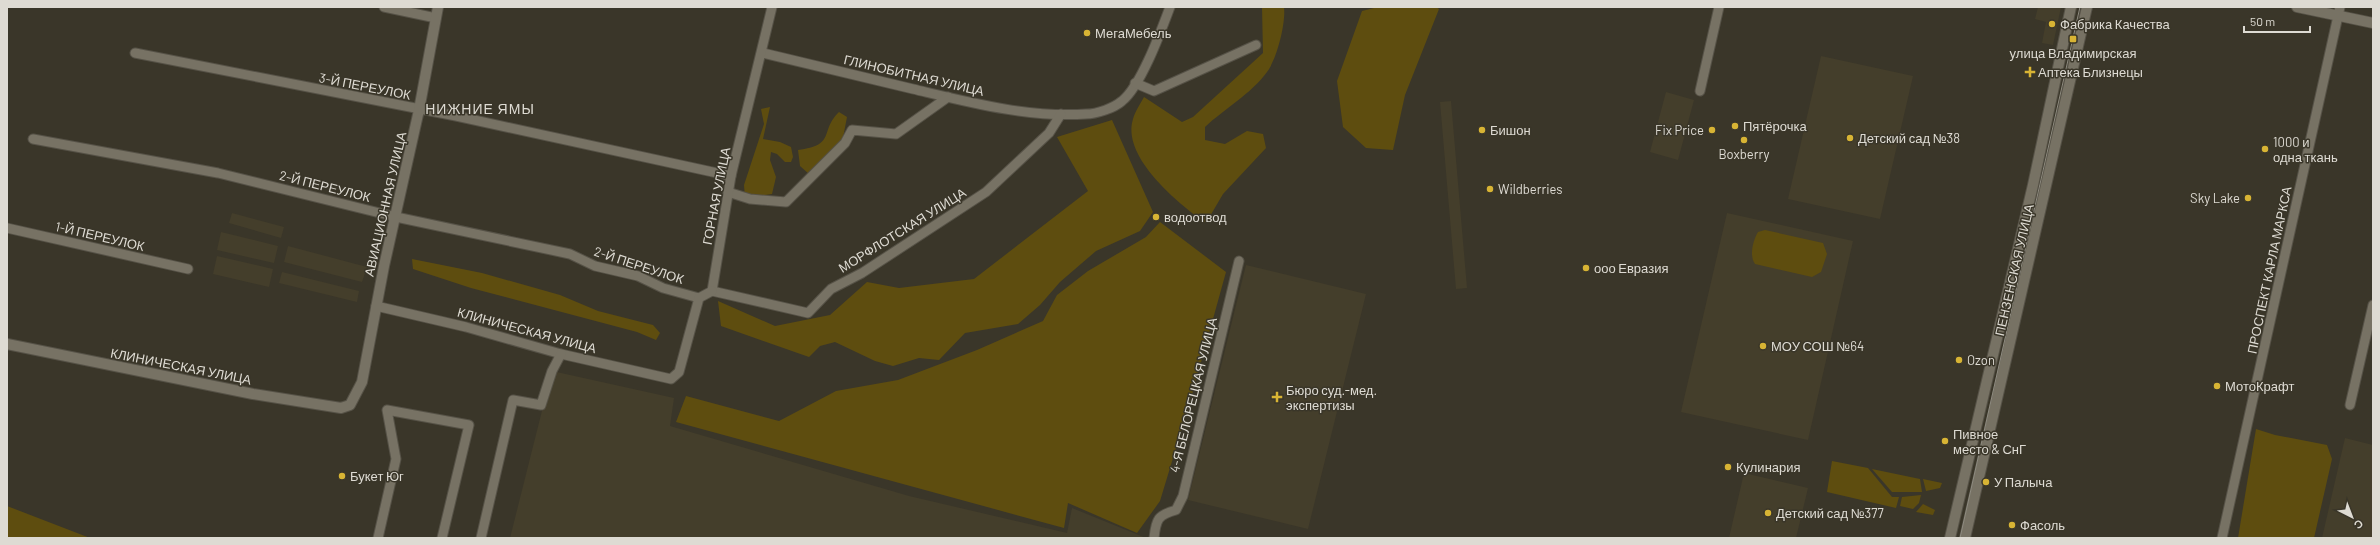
<svg xmlns="http://www.w3.org/2000/svg" width="2380" height="545" font-family="Barlow,sans-serif">
<rect width="100%" height="100%" fill="#3a3629"/>
<!-- built -->
<g fill="#443e2b">
<polygon points="2038,7 2061,7 2053,45 2042,43 2046,22 2035,19"/>
<polygon points="1821,56 1913,76 1880,219 1788,199"/>
<polygon points="1666,92 1694,100 1678,160 1650,152"/>
<polygon points="1451,101 1467,288 1456,289 1440,102"/>
<polygon points="232,213 284,227 281,238 229,223"/>
<polygon points="1727,213 1853,241 1808,440 1681,412"/>
<polygon points="221,232 278,246 274,263 217,250"/>
<polygon points="288,246 367,267 362,282 284,262"/>
<polygon points="217,256 273,269 269,287 213,274"/>
<polygon points="1246,265 1366,294 1308,529 1188,500"/>
<polygon points="282,272 359,291 357,302 279,283"/>
<polygon points="552,371 674,398 670,426 909,496 1067,533 1072,508 1146,538 510,538"/>
<polygon points="2345,438 2373,445 2373,538 2322,538"/>
<polygon points="1744,473 1808,488 1796,538 1729,538"/>
</g>
<!-- green -->
<g fill="#5e4d0f">
<path d="M1262,7H1284C1286,23 1277,59 1267,72C1251,94 1224,109 1205,127V140L1225,144L1247,131L1263,134L1266,148L1223,194L1206,223C1179,204 1121,157 1133,119C1135,112 1140,104 1144,97L1182,122L1193,117L1263,53Z"/>
<polygon points="1378,7 1436,7 1439,9 1405,95 1393,150 1366,148 1343,127 1337,81 1362,11"/>
<polygon points="770,107 763,139 780,142 791,147 793,157 791,162 785,162 777,154 771,152 770,160 776,177 772,194 745,198 744,185 764,124 761,109"/>
<path d="M839,112L847,117L842,143L809,174L800,166L798,150C837,145 819,131 839,112Z"/>
<polygon points="1112,120 1153,212 1140,231 1096,251 1060,282 1040,305 1018,324 965,333 939,360 919,358 893,366 875,361 835,342 820,346 809,357 721,326 718,301 775,326 830,315 867,282 899,288 974,279 1088,191 1057,137"/>
<polygon points="1160,222 1226,272 1190,402 1160,501 1137,533 1068,503 1064,528 676,422 686,396 779,421 836,391 898,380 977,350 1043,321 1057,295 1088,271 1146,237"/>
<path d="M1765,230L1823,243L1827,254L1821,272L1812,277L1755,264C1749,256 1753,240 1758,232Z"/>
<polygon points="412,259 482,273 560,295 598,311 653,325 660,333 656,340 637,332 471,288 413,269"/>
<polygon points="2256,429 2275,435 2327,445 2332,459 2314,538 2238,538"/>
<polygon points="1832,461 1868,468 1892,497 1899,497 1896,508 1827,492"/>
<polygon points="1872,469 1920,479 1922,492 1892,492"/>
<polygon points="1923,479 1942,483 1940,488 1926,491"/>
<polygon points="1921,495 1919,503 1913,509 1900,506 1902,497"/>
<polygon points="1923,504 1935,510 1933,515 1916,512"/>
<polygon points="7,505 7,506 90,538 7,538"/>
</g>
<g fill="none" stroke-linecap="round" stroke-linejoin="round">
<!-- minor casing -->
<g stroke="#565247" stroke-width="11">
<g id="minor">
<polyline points="384,7 436,18"/>
<polyline points="135,53 456,116 731,176"/>
<path d="M763,53C813,65 863,77 913,89C968,102 1028,118 1086,114C1097,114 1114,108 1122,101C1141,86 1161,31 1170,7"/>
<polyline points="1135,83 1154,91 1256,45"/>
<polyline points="1700,91 1719,7"/>
<polyline points="33,139 218,173 396,217 570,254 595,266 638,276 663,288 699,298"/>
<polyline points="728,192 750,199 786,202 845,143 852,130 896,134 948,97"/>
<polyline points="7,228 188,269"/>
<polyline points="712,291 808,313 831,289 862,273 986,192 1049,133 1061,114"/>
<polyline points="712,291 731,176 772,7"/>
<polyline points="376,306 466,327 561,354 671,379 679,372 699,298 712,291"/>
<polyline points="2350,405 2373,305"/>
<polyline points="378,538 396,459 387,410 469,425 442,538"/>
<polyline points="481,538 513,400 541,405 552,371 561,354"/>
<path d="M1154,538C1156,519 1158,515 1176,510L1183,496L1239,261"/>
<polyline points="2222,538 2340,7"/>
</g>
</g>
<!-- tertiary casing -->
<g stroke="#565247" stroke-width="12">
<polyline id="tertiary" points="2297,7 2373,23"/>
</g>
<!-- secondary casing -->
<g stroke="#565247" stroke-width="12">
<g id="secondary">
<polyline points="7,344 253,394 341,408 350,405 362,382 384,266 419,110 438,7"/>
<polyline points="1950,538 2033,185 2071,7"/>
<polyline points="1965,538 2087,7"/>
</g>
</g>
<!-- minor -->
<use href="#minor" stroke="#777264" stroke-width="9"/>
<!-- tertiary -->
<use href="#tertiary" stroke="#777264" stroke-width="10"/>
<!-- secondary -->
<use href="#secondary" stroke="#777264" stroke-width="10"/>
<!-- tram -->
<polyline stroke="#8f8c81" stroke-width="1" points="1960,538 2080,7"/>
</g>
<!-- markers -->
<g fill="#d8b434" stroke="#3a3629" stroke-width="1.5">
<circle cx="2052" cy="24" r="4"/>
<circle cx="1087" cy="33" r="4"/>
<rect x="2069" y="35" width="8" height="8" rx="2"/>
<path d="M2028 66h4v4h4v4h-4v4h-4v-4h-4v-4h4z"/>
<circle cx="1735" cy="126" r="4"/>
<circle cx="1482" cy="130" r="4"/>
<circle cx="1712" cy="130" r="4"/>
<circle cx="1850" cy="138" r="4"/>
<circle cx="1744" cy="140" r="4"/>
<circle cx="2265" cy="149" r="4"/>
<circle cx="1490" cy="189" r="4"/>
<circle cx="2248" cy="198" r="4"/>
<circle cx="1156" cy="217" r="4"/>
<circle cx="1586" cy="268" r="4"/>
<circle cx="1763" cy="346" r="4"/>
<circle cx="1959" cy="360" r="4"/>
<circle cx="2217" cy="386" r="4"/>
<path d="M1275 391h4v4h4v4h-4v4h-4v-4h-4v-4h4z"/>
<circle cx="1945" cy="441" r="4"/>
<circle cx="1728" cy="467" r="4"/>
<circle cx="342" cy="476" r="4"/>
<circle cx="1986" cy="482" r="4"/>
<circle cx="1768" cy="513" r="4"/>
<circle cx="2012" cy="525" r="4"/>
</g>
<g text-anchor="middle" stroke-width="3" stroke-linejoin="round" paint-order="stroke">
<!-- poi labels -->
<g font-size="13" fill="#dedbd3" stroke="#3a3629" text-anchor="start">
<text x="2060" y="29">Фабрика Качества</text>
<text x="1095" y="38">МегаМебель</text>
<text x="2073" y="58" text-anchor="middle">улица Владимирская</text>
<text x="2038" y="77">Аптека Близнецы</text>
<text x="1743" y="131">Пятёрочка</text>
<text x="1490" y="135">Бишон</text>
<text x="1704" y="135" text-anchor="end">Fix Price</text>
<text x="1858" y="143">Детский сад №38</text>
<text x="2273" y="147">1000 и<tspan x="2273" dy="15">одна ткань</tspan></text>
<text x="1744" y="159" text-anchor="middle">Boxberry</text>
<text x="1498" y="194">Wildberries</text>
<text x="2240" y="203" text-anchor="end">Sky Lake</text>
<text x="1164" y="222">водоотвод</text>
<text x="1594" y="273">ооо Евразия</text>
<text x="1771" y="351">МОУ СОШ №64</text>
<text x="1967" y="365">Ozon</text>
<text x="2225" y="391">МотоКрафт</text>
<text x="1286" y="395">Бюро суд.-мед.<tspan x="1286" dy="15">экспертизы</tspan></text>
<text x="1953" y="439">Пивное<tspan x="1953" dy="15">место &amp; СнГ</tspan></text>
<text x="1736" y="472">Кулинария</text>
<text x="350" y="481">Букет Юг</text>
<text x="1994" y="487">У Палыча</text>
<text x="1776" y="518">Детский сад №377</text>
<text x="2020" y="530">Фасоль</text>
</g>
<!-- street labels -->
<g font-size="13" fill="#dedbd3" stroke="#3a3629">
<text transform="translate(914 75) rotate(13)" y="5">ГЛИНОБИТНАЯ УЛИЦА</text>
<text transform="translate(365 86) rotate(11)" y="5">3-Й ПЕРЕУЛОК</text>
<text transform="translate(325 186) rotate(14)" y="5">2-Й ПЕРЕУЛОК</text>
<text transform="translate(716 196) rotate(-79)" y="5">ГОРНАЯ УЛИЦА</text>
<text transform="translate(385 204) rotate(-77)" y="5">АВИАЦИОННАЯ УЛИЦА</text>
<text transform="translate(902 230) rotate(-32)" y="5">МОРФЛОТСКАЯ УЛИЦА</text>
<text transform="translate(100 236) rotate(13)" y="5">1-Й ПЕРЕУЛОК</text>
<text transform="translate(639 265) rotate(18)" y="5">2-Й ПЕРЕУЛОК</text>
<text transform="translate(2014 270) rotate(-77)" y="5">ПЕНЗЕНСКАЯ УЛИЦА</text>
<text transform="translate(2269 270) rotate(-78)" y="5">ПРОСПЕКТ КАРЛА МАРКСА</text>
<text transform="translate(527 330) rotate(15)" y="5">КЛИНИЧЕСКАЯ УЛИЦА</text>
<text transform="translate(181 366) rotate(11)" y="5">КЛИНИЧЕСКАЯ УЛИЦА</text>
<text transform="translate(1193 395) rotate(-76)" y="5">4-Я БЕЛОРЕЦКАЯ УЛИЦА</text>
</g>
<!-- neighbourhood labels -->
<g font-size="14" letter-spacing="1" fill="#dedbd3" stroke="#3a3629">
<text x="480" y="114">НИЖНИЕ ЯМЫ</text>
</g>
</g>
<!-- border -->
<rect width="2380" height="545" fill="none" stroke="#dedbd3" stroke-width="16"/>
<!-- north arrow -->
<g transform="translate(2352 517) rotate(138)" stroke="#3a3629" stroke-width="3" paint-order="stroke">
<path d="M0-3L7 15L0 10L-7 15Z" fill="#dedbd3"/>
<text y="-6" font-size="11" font-weight="bold" text-anchor="middle" fill="#dedbd3">С</text>
</g>
<!-- scale -->
<path d="M2244 26v6h66v-6" fill="none" stroke="#dedbd3" stroke-width="2"/>
<text x="2250" y="26" font-size="12" fill="#dedbd3" stroke="#3a3629" stroke-width="3" paint-order="stroke">50 m</text>
</svg>
